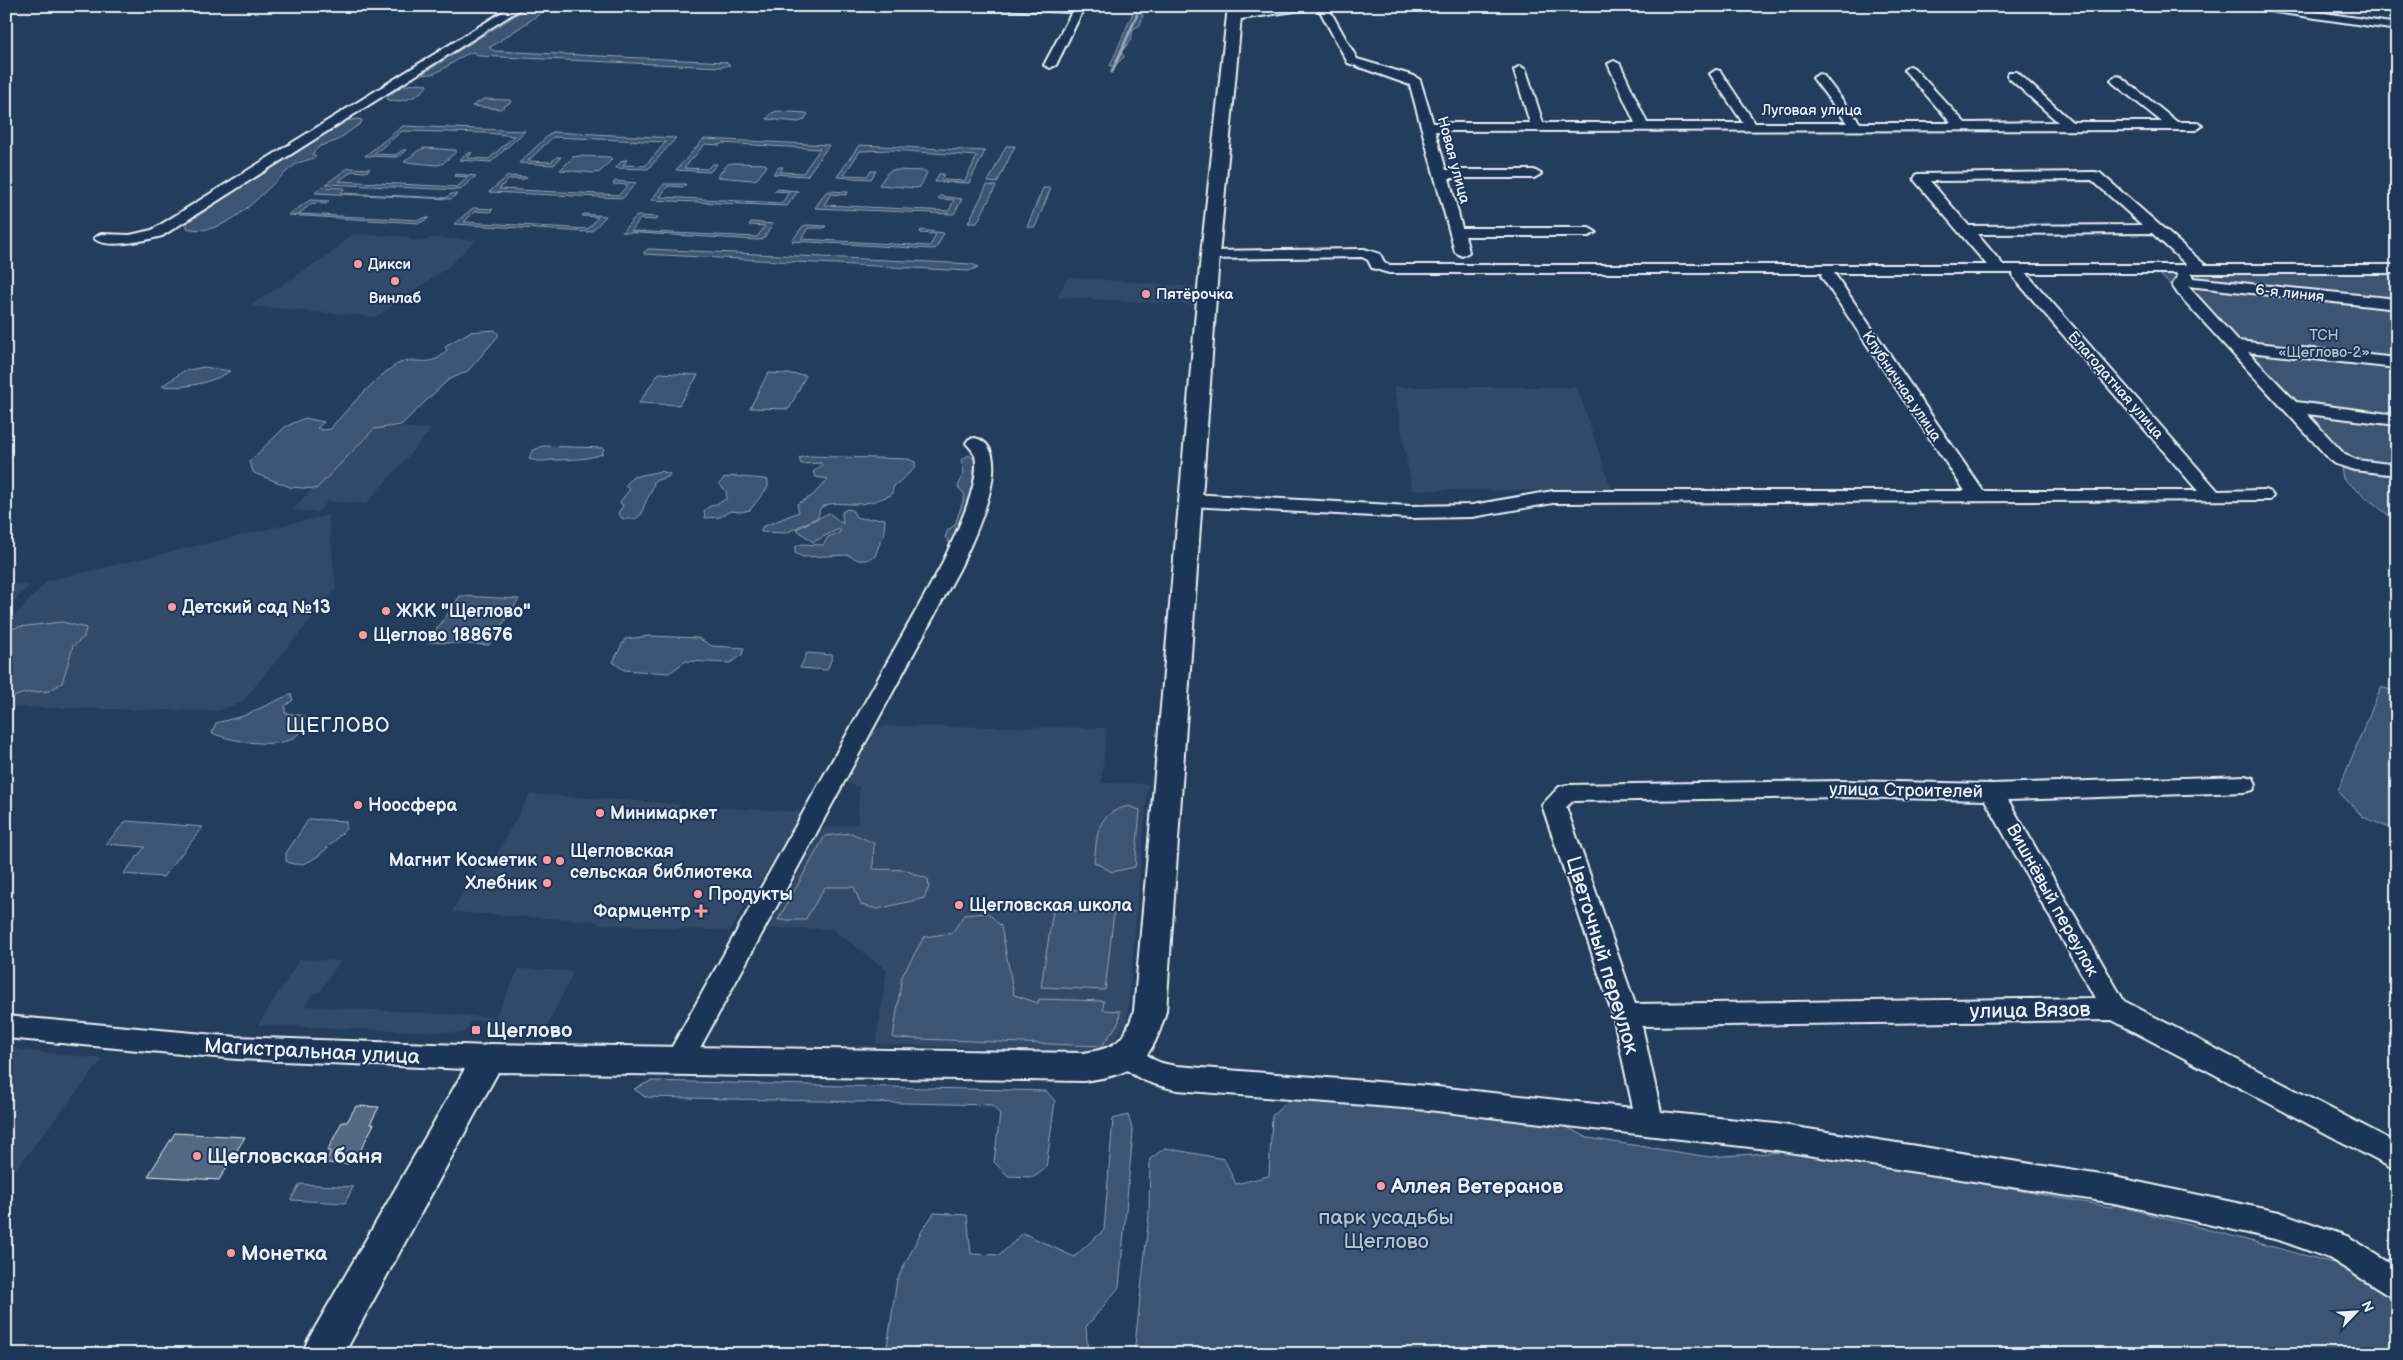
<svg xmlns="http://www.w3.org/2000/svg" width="2403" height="1360" font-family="'Balsamiq Sans',sans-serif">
<rect width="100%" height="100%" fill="#253d5d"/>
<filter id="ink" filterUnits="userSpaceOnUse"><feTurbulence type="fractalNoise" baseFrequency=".02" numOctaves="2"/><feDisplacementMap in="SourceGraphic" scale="10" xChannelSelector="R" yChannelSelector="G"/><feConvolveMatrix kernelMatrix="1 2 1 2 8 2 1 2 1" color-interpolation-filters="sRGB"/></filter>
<g filter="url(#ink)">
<!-- built -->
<g fill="#334a68">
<polygon points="353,234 411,237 409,240 426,241 430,238 476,240 448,267 376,317 249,306 329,255"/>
<polygon points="1068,277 1195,287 1194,305 1057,297"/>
<polygon points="1394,387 1577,387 1612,491 1412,490"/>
<polygon points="372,426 432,429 366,504 328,501 318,512 292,510"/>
<polygon points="328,515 336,589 242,702 217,711 6,707 6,625 47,581"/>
<polygon points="6,584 30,585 6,609"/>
<polygon points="883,726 1107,728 1101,783 1148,784 1127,1022 1106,1052 876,1044 887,970 832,929 769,928 823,828 858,824 859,787 847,783 875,730"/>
<polygon points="530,794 680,804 677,811 688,811 690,806 803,812 730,931 599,924 596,921 452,912 475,872 491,864"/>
<polygon points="300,959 340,961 319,993 313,993 305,1006 495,1017 519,969 574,971 542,1037 485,1034 491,1021 471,1021 464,1033 258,1025"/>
<polygon points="6,1048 103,1059 6,1181"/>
</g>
<!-- green -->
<g fill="#3e5472" stroke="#93a2b5">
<path d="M530,6H552L489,48L495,51L726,62L730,65L721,67L479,56L473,52C456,56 440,78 422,74Z"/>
<polygon points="1139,12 1143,15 1140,25 1133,29 1131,40 1121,52 1124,57 1114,66 1110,66 1133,13"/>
<path d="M420,83L427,85C420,98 401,103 388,100L387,97L402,86Z"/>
<polygon points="484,99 510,100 511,102 500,109 472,106"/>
<polygon points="777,111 806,113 808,114 804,120 799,122 767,119 772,113"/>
<path d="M357,119L362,120L361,123L336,141L320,146L312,154L316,156C310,161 302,160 295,165C265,186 230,240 187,228V223L340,122Z"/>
<polygon points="403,126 525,131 491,162 459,160 468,153 472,153 467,158 489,159 514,136 489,133 402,131 374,154 396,155 403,150 407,150 398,157 365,156"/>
<polygon points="552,132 676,138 648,169 615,168 623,160 627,160 623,165 645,166 666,142 553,137 528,161 551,162 557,157 561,157 554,165 519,163"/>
<polygon points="704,139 829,145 807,176 773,174 779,167 783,167 780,172 803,173 820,149 722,143 720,145 705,144 684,168 707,169 712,164 717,164 710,172 676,170"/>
<polygon points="859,145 985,151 969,183 935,182 939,174 944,174 941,180 965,181 977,156 891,150 860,151 844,175 867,176 871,171 876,171 871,179 837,177"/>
<polygon points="1006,146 1015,146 997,183 988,182"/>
<polygon points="425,148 455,150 457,151 442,164 437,165 404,162 419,150"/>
<polygon points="579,156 610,157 612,159 600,172 594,173 560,170 573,157"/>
<polygon points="734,163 765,164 767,166 757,179 752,180 717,177 728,164"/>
<polygon points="348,168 370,169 366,172 352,171 339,181 457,187 468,177 454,176 456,174 476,176 460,190 326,184"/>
<polygon points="893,170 925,171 927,173 920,187 915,188 879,185 888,172"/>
<polygon points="508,176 527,177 524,179 509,179 499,189 619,195 628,185 613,184 615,181 636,183 623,198 489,192"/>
<polygon points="664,184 686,184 684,187 668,186 660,197 782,203 789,192 774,191 776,189 798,191 787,206 651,200"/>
<polygon points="987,185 996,186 977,223 968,223"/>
<polygon points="322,187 345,188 341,193 446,198 451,194 457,194 451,199 315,193"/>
<polygon points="1043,188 1051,188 1035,227 1027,227"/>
<polygon points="829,191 848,192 846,195 831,194 824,205 949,211 954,200 938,199 940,196 962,199 954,214 815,208 826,192"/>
<polygon points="310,200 329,201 326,204 312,203 299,214 420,220 423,218 429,218 420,223 288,215"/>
<polygon points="473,208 493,209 490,212 475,211 464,222 588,229 598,217 582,216 584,214 606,216 592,231 588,232 454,224"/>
<polygon points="638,216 658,217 656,220 640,219 631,231 757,237 765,226 749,225 751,222 773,224 763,239 759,240 622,232 635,217"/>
<polygon points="806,225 826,226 824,228 808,228 801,239 930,246 936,234 920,233 921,230 944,233 936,248 932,249 792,241 803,226"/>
<polygon points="648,249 972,264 978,267 969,271 644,254 644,252"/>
<polygon points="2156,270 2397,272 2397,522 2343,479 2341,467"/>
<path d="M495,330L499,335L468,371L448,380L401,425L374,429L316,489L290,487L254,473L249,462L285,427L305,418L324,422L317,428L322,430L331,429L335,423C351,406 380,372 400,363C416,356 431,370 447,350L445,346L470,332Z"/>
<path d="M204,367L230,371C212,383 183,389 162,386L184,371Z"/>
<polygon points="659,373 698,375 679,405 639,403"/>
<polygon points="768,373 806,375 789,409 750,408"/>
<path d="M542,446L604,448L602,454C586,460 573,459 556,460C544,460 542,463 529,459L532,451Z"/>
<path d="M969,455L974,459C975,464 976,470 976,475C974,488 960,539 950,544L945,537L948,530L955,525L965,495L958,487L964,472L961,460Z"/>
<path d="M808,456L908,459L915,462V468L894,486L891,495C879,500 864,505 851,504C838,504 833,501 820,508L818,517L786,533L761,532L762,527L799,512L797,504L812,496L828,479L816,477L813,472L822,465L821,463L801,464L799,458Z"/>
<path d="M661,471L670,474L668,477L654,481C653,493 643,502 642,514L635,519H623L618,513L623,506L620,502L630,489L625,486L633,477Z"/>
<path d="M736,476C747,479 758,477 768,480V487L750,510L741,512L730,511L720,517L705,518L704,511C710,504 719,505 727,498L726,491L719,484L724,478Z"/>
<path d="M847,509L852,510L856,517C867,521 875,517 885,519L884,532L875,556L867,560H858L848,555L803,557L795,553V547L802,544L823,545L828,537L839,533L841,528L813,542L796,529L829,513L843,524L842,512Z"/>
<polygon points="460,596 519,599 489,645 428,642"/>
<polygon points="62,622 86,628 84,637 73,646 62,683 49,691 24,693 6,700 6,631 18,627"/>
<polygon points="650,636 698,638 712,646 744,648 742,655 730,663 686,661 669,673 624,670 613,662 625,639"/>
<polygon points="807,653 833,655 827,670 800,668"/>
<polygon points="2381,687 2397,692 2397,831 2363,817 2338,791"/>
<path d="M291,694L293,700L285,706V713L305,716C303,721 302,730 298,734C286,751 229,741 212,733L216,723L243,716Z"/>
<path d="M1128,806L1140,810L1135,867L1112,872L1094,862C1098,832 1095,815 1128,806Z"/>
<path d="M309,819L346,821V829C332,842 308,875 286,861V853Z"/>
<polygon points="126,821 203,827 163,877 123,874 145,847 106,844"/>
<polygon points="851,833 874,843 873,869 905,870 928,879 929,887 924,898 878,909 861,905 854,887 825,887 805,920 778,920 825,836"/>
<polygon points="1053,910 1114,912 1105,990 1041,987"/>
<polygon points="988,913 1001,926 1014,995 1038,1003 1039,999 1104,1001 1103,1010 1120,1011 1119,1022 1102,1046 893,1038 902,976 924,937 952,933 964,915"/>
<polygon points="651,1081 1046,1091 1055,1101 1046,1168 1034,1177 1008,1176 994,1162 1000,1114 992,1105 645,1097 634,1089"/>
<polygon points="1295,1095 1561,1124 1588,1138 1709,1157 1783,1152 1805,1154 1956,1179 2110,1207 2115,1205 2341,1265 2397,1295 2397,1354 1134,1354 1149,1216 1150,1159 1165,1148 1224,1159 1236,1184 1269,1176 1272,1116"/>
<polygon points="1128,1115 1133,1132 1119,1287 1086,1327 1088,1354 890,1354 887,1348 897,1280 920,1234 934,1213 967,1215 971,1254 1000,1255 1023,1233 1074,1257 1104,1230 1113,1119"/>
<polygon points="300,1184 353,1187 345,1203 291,1200"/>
</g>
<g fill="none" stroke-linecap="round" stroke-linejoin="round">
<!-- stream -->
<polyline stroke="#99a8ba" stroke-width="3" points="1112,72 1137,15"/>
</g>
<!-- building -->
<g fill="#536782" stroke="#e8f1f8">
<polygon points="356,1106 379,1107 370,1124 374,1124 359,1153 354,1153 348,1164 325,1163 331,1151 327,1151 342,1122 347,1122"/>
<polygon points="175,1133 245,1137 219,1180 148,1176"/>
</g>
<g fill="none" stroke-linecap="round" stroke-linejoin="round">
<!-- minor casing -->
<g stroke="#e8f1f8" stroke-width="4">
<g id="minor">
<path d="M512,6H525L162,236C148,240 104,250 94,238L101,234L130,235L152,230Z"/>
<polygon points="991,6 1085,6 1056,65 1050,68 1044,65 1072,12 996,9"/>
<polygon points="1285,6 1314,6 1309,9 1234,20 1229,17 1234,14"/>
<polygon points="1315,6 1328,7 1357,59 1414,76 1420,80 1433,123 1530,123 1514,70 1520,66 1526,70 1543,123 1635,123 1608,64 1614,61 1620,64 1647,123 1743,123 1710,74 1716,70 1720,71 1755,123 1847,123 1813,78 1819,74 1823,75 1860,123 1951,123 1906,72 1904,70 1910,66 1914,68 1965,123 2058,122 2009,78 2007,75 2009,72 2017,72 2072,122 2162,122 2113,83 2111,80 2117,76 2121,77 2177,122 2196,122 2202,126 2196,130 1435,131 1446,170 1534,170 1541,174 1534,178 1449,178 1462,228 1589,228 1596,232 1589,236 1465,236 1469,252 1462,256 1455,252 1410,85 1348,63 1320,11"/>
<polygon points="2250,6 2279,6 2397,24 2397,30 2255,9"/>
<path d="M2095,172L2100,173L2205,265H2397V273H2191L2193,278L2397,299V309L2188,286L2238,341L2397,358V368L2248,352L2296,402L2397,415V425L2307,414L2345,455L2357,460L2397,465V475L2354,470L2333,463L2178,294L2172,285L2178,277L2176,273H2026L2218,491L2264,490L2270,492L2273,496L2270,500L1553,503L1472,517L1410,518L1190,506L1183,504L1181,500L1183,496L1190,494L1410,506L1472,505L1553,491H1965L1821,276L1822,273H1389L1372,268L1368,260L1362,257L1210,259L1203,255L1210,251L1364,249L1380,254L1384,262L1390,265H1987L1916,182L1914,179L1917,174ZM2092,180L2142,225L1969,226L1930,181ZM2152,233L2187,265H2003L1977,234ZM1834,273H2013L2014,278L2198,491H1983Z"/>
<path d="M975,438C1019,449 971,544 960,568L688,1070L678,1074L668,1070L664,1062L668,1054L940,568C952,542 982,483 975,456C974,451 969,447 966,443L969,439Z"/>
<path d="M2245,776L2253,778L2256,784L2253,790L2245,792L2008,800L2124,1001L2397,1143V1171L2112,1020L1642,1026L1661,1112L1776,1124L2114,1177L2279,1212L2349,1237L2397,1267V1299L2386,1294L2329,1258L2279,1240L2114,1203L1776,1150L1428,1110L1177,1090C1152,1084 1128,1079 1115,1054L1119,1046C1142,1038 1141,1055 1157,1061C1163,1064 1171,1065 1177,1066L1428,1086L1633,1108L1613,1015L1542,805L1559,787L1567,785L1844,781L1992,784ZM1844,797L1985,800L2095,998L1635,1004L1566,807L1573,801Z"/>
<polygon points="6,1016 237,1037 489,1046 499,1050 503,1058 499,1066 489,1070 237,1059 6,1038"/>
</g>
</g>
<!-- major casing -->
<g stroke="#e8f1f8" stroke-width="4">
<path id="major" d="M1228,6H1242L1219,255L1166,1011C1152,1062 1136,1074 1084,1081L498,1072L344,1354H302L308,1340L477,1048L489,1044L1084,1053C1116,1048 1124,1042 1134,1011L1201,255Z"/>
</g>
<!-- minor -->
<use href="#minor" fill="#1d3557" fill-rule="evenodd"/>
<!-- major -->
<use href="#major" fill="#1d3557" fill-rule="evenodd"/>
</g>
</g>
<!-- markers -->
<g fill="#ff9aa2" stroke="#1d3557" stroke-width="2">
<circle cx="358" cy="264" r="5"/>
<circle cx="395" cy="281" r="5"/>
<circle cx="1146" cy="294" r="5"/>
<circle cx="172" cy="607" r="5"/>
<circle cx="386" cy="611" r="5"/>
<circle cx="363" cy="635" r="5"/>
<circle cx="358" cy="805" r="5"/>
<circle cx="600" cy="813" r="5"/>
<circle cx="547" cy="860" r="5"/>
<circle cx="560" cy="861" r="5"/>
<circle cx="547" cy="883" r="5"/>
<circle cx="698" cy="894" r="5"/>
<circle cx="959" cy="905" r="5"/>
<path d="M698.5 903.5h5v5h5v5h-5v5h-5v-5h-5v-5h5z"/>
<rect x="471" y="1025" width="10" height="10" rx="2.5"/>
<circle cx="197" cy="1156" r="5"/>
<circle cx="1381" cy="1186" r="5"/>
<circle cx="231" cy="1253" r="5"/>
</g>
<g text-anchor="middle" stroke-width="4" stroke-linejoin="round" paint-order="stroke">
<!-- far-street labels -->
<g font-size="15" fill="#e8f1f8" stroke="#1d3557">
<text x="1812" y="115">Луговая улица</text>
<text transform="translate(1454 160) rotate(75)" y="5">Новая улица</text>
<text transform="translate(2290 293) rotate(6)" y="5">6-я линия</text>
<text transform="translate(2116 385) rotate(49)" y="5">Благодатная улица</text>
<text transform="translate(1902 386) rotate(56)" y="5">Клубничная улица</text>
</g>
<!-- far-poi labels -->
<g font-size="15" font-weight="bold" fill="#e8f1f8" stroke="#1d3557" text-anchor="start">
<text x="368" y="269">Дикси</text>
<text x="1156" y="299">Пятёрочка</text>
<text x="395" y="303" text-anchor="middle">Винлаб</text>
</g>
<!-- far-park labels -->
<g font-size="15" fill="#b5c2d0" stroke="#1d3557">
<text x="2324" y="340">ТСН<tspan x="2324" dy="17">«Щеглово-2»</tspan></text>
</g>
<!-- poi labels -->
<g font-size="18" font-weight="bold" fill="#e8f1f8" stroke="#1d3557" text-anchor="start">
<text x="182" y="613">Детский сад №13</text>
<text x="396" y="617">ЖКК "Щеглово"</text>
<text x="373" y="641">Щеглово 188676</text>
<text x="368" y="811">Ноосфера</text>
<text x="610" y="819">Минимаркет</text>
<text x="570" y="857">Щегловская<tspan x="570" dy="21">сельская библиотека</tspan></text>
<text x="537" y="866" text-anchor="end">Магнит Косметик</text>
<text x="537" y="889" text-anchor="end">Хлебник</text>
<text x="708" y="900">Продукты</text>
<text x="969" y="911">Щегловская школа</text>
<text x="691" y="917" text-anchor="end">Фармцентр</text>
</g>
<!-- street labels -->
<g font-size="18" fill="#e8f1f8" stroke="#1d3557">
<text transform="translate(1906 790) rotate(1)" y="6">улица Строителей</text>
<text transform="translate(2053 900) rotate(61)" y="6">Вишнёвый переулок</text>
</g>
<!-- quarter labels -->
<g font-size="20" letter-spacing="1" fill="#e8f1f8" stroke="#1d3557">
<text x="338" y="732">ЩЕГЛОВО</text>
</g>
<!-- near-street labels -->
<g font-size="21" fill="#e8f1f8" stroke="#1d3557">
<text transform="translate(1603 955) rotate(73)" y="7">Цветочный переулок</text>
<text transform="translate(2030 1010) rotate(-1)" y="7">улица Вязов</text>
<text transform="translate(312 1051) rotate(3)" y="7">Магистральная улица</text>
</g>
<!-- near-poi labels -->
<g font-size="21" font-weight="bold" fill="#e8f1f8" stroke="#1d3557" text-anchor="start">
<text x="486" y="1037">Щеглово</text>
<text x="207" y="1163">Щегловская баня</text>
<text x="1391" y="1193">Аллея Ветеранов</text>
<text x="241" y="1260">Монетка</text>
</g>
<!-- near-park labels -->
<g font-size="21" fill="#b5c2d0" stroke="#1d3557">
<text x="1386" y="1224">парк усадьбы<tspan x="1386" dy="24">Щеглово</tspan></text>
</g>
</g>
<!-- margin -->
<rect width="2403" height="1360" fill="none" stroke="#1d3557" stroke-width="25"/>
<rect x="12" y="12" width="2378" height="1335" fill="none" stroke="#e8f1f8" stroke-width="2" filter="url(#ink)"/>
<!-- north arrow -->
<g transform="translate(2356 1312) rotate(65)" stroke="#1d3557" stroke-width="4" paint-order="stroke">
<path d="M0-4L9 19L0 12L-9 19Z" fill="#e8f1f8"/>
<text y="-8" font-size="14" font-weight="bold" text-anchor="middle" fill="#e8f1f8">N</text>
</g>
</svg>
